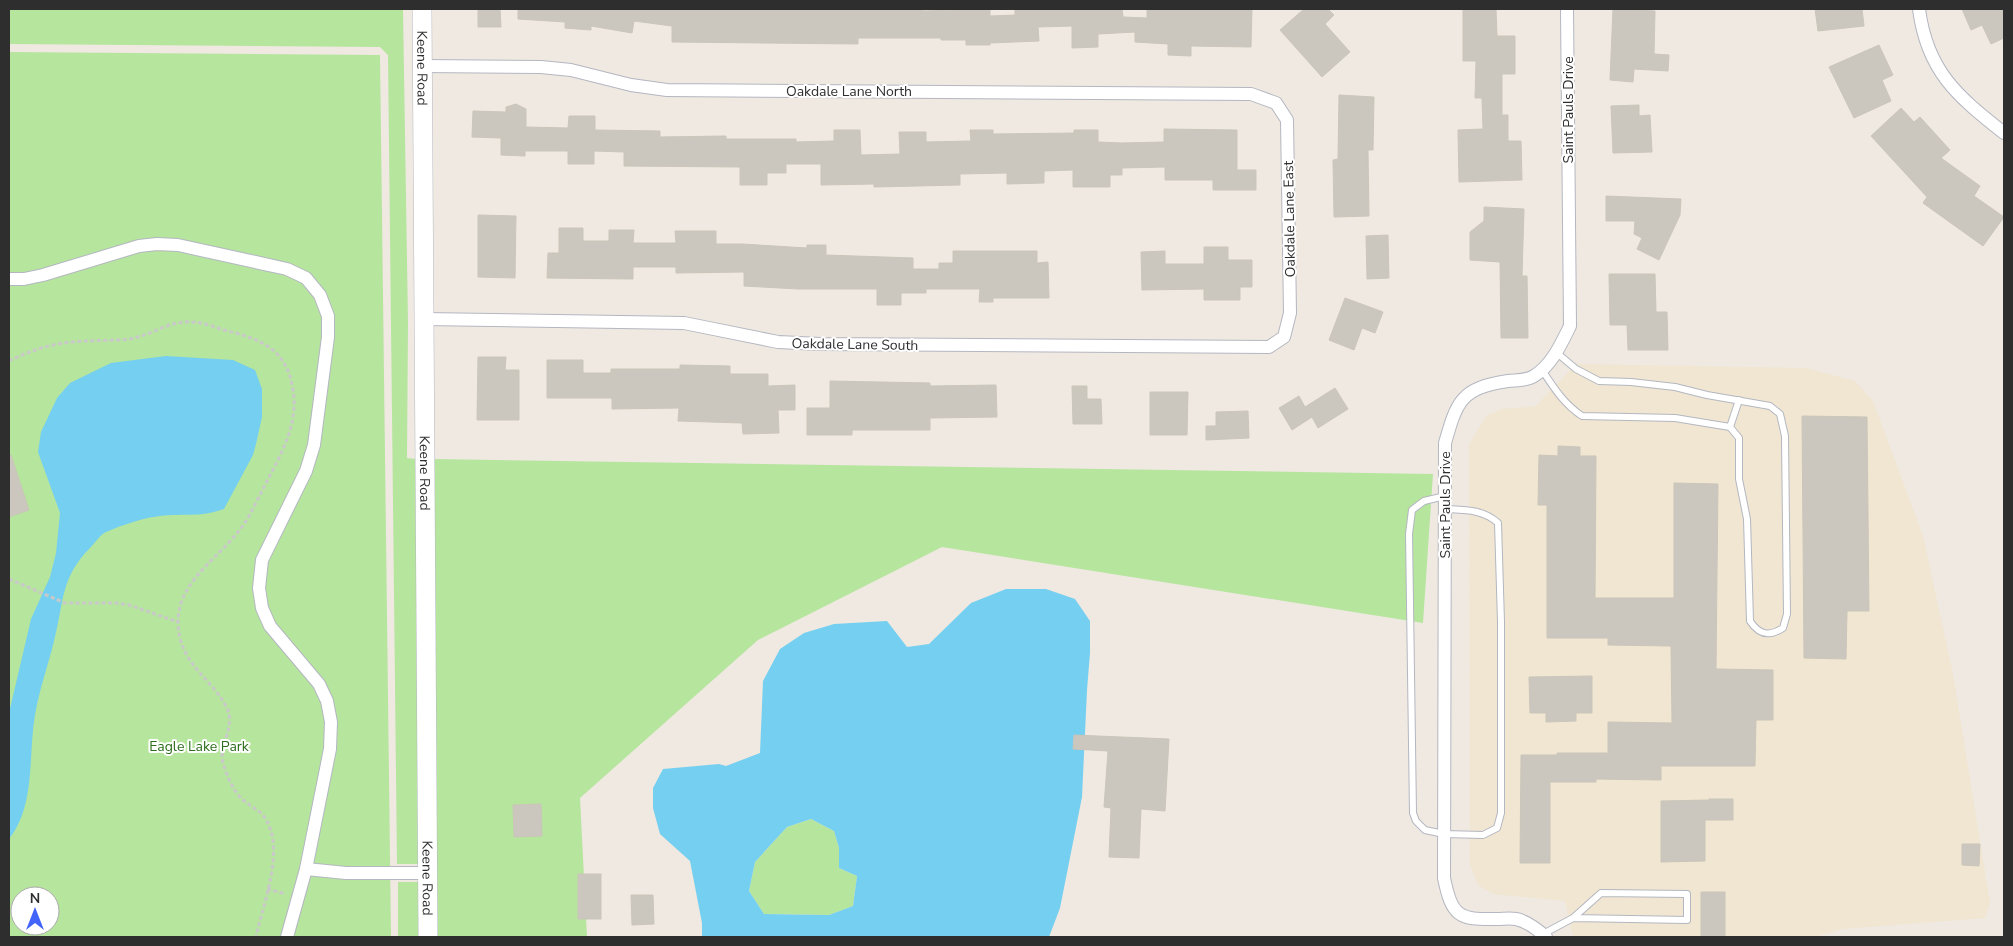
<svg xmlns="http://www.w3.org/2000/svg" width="2013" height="946" font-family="'Nunito Sans',sans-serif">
<rect width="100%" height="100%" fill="#efe9e1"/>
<!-- education -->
<polygon fill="#f0e6d1" points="1576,364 1806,368 1855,381 1873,401 1923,536 1953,674 1990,903 1985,918 1843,929 1815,937 1573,937 1565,901 1493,894 1478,885 1470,865 1469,445 1486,416 1502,409 1536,406"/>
<!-- green -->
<g fill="#b6e59e" fill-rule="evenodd">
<polygon points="9,9 403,9 408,323 407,458 416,459 420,864 397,864 388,55 380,47 9,44"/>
<path d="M9,52L380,55L391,937H9ZM20,896H50V926H20Z"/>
<polygon points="433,459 1433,474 1423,623 942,547 758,640 580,798 587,937 436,937"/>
<polygon points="811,819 834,831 839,848 839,868 857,876 853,906 829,915 764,914 749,891 755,862 787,827"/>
<rect x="398" y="882" width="22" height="55"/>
</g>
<!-- water -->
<g fill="#75cff0" fill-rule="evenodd">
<path d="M166,356L233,360L255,370L262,389V417L256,444L253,455L224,509C198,518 185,513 160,516C143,518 122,525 106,532C100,535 95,543 90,548C60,578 64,603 54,641C48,666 39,690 35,715C28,755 36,805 9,839V713L31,619L50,577L56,553L60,513L38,452L41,432L57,398L70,383L111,363Z"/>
<path d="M1006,589H1046L1075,599L1090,621V653L1087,690L1082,797L1060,908L1049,937H702V923L690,861L660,834L653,808V788L663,769L719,764L726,766L760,753L763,681L780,649L804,633L834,624L887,621L907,647L929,644L971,603ZM811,819L834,831L839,848V868L857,876L853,906L829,915L764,914L749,891L755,862L787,827Z"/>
</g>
<!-- building -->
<g fill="#cbc7bf" stroke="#cbc5ba">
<polygon points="478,9 500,9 501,27 478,27"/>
<polygon points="518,9 923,9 923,11 990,9 990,16 1015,15 1015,9 1122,9 1123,17 1147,18 1147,9 1252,9 1251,47 1191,46 1191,56 1168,55 1168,44 1135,42 1135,32 1098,34 1098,47 1072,48 1072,26 1038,27 1039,41 990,43 990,45 966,45 966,40 941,40 941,38 858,38 858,44 672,42 672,26 634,21 632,33 591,26 591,30 565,28 565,22 518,19"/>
<polygon points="1304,9 1328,9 1334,15 1325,24 1350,52 1322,77 1280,30"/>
<polygon points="1470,9 1496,9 1497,36 1515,36 1515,74 1502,74 1502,115 1508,115 1508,141 1521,141 1522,180 1459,182 1458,130 1483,129 1482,98 1475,98 1476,61 1463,61 1463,10"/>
<polygon points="1613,9 1655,11 1654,54 1669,55 1668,71 1634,69 1633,82 1610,80"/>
<polygon points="1815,9 1862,9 1864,26 1818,31"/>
<polygon points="1962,9 2004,9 2004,38 1991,44 1982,25 1971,30"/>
<polygon points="1879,45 1893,75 1882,80 1891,101 1854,118 1829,67"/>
<polygon points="1339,95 1374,97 1373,150 1368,150 1369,216 1334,217 1333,160 1338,159"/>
<polygon points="516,104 526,109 526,127 568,128 569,116 595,116 595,130 660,131 660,137 726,136 726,139 796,139 796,142 834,141 834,130 860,130 861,155 900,154 899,132 926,132 926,142 971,141 970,130 993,130 993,134 1074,133 1074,130 1098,130 1098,142 1122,143 1164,142 1164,129 1237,130 1237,170 1256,170 1256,190 1213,190 1213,180 1165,180 1165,167 1122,168 1122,175 1110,175 1110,187 1073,187 1073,170 1044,171 1044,183 1007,184 1007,173 960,174 960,185 874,187 874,184 821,185 821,164 786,164 786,173 767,173 767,185 740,185 740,167 624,166 624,152 594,151 594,164 568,164 568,151 525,151 525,156 501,155 501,138 472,137 473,111 506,112 506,107"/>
<polygon points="1639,105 1639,116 1650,115 1652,152 1613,153 1611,106"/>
<polygon points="1901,108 1914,122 1920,117 1950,150 1941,158 1980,186 1974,196 2004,217 1983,246 1923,203 1927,197 1871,136"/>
<polygon points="1606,196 1681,199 1680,215 1659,260 1637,249 1642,238 1634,234 1635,221 1606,221"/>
<polygon points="1484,207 1524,209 1522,276 1527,276 1528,338 1501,338 1500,262 1470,260 1470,232 1484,221"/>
<polygon points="478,215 516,216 515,278 478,277"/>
<polygon points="559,228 583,228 583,241 609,241 609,230 634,230 633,243 676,243 675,231 716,231 716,244 742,244 807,248 807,245 826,245 826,255 913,258 913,269 939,269 939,263 953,263 953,251 1037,251 1037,263 1048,262 1049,298 993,298 993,302 979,302 980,289 926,289 926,293 901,293 901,305 877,305 877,289 798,289 744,286 744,272 676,273 676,267 633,267 633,279 547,278 548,253 559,253"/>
<polygon points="1388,235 1389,278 1367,279 1366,236"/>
<polygon points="1204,247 1228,247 1228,260 1252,260 1252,287 1240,287 1240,300 1204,300 1204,289 1142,290 1141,252 1165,251 1165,264 1204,264"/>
<polygon points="1609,274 1655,274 1656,312 1667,312 1668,350 1628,350 1627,325 1610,325"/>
<polygon points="1345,298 1383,312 1375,333 1362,328 1354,350 1329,340"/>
<polygon points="478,357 506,357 505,370 519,370 519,420 477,420"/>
<polygon points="547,360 583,360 583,373 611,373 611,369 680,369 680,365 730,366 730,374 768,374 768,386 795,385 795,410 778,410 779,433 743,434 742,423 678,421 679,408 612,409 612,398 547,398"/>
<polygon points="830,381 930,383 930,386 996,385 997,417 930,418 930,430 852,430 852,435 807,435 807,408 830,408"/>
<polygon points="1072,386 1087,386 1087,399 1101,399 1102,424 1073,424"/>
<polygon points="1335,388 1348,409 1318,428 1312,417 1292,430 1279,408 1299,396 1305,407"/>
<polygon points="1150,392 1188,392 1187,435 1150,435"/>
<polygon points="1248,411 1249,438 1206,440 1206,426 1216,426 1216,412"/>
<polygon points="1802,416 1867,417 1869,611 1847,611 1846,659 1804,658"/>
<polygon points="1558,446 1580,447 1580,456 1596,456 1595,598 1674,598 1674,483 1718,484 1716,669 1773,670 1773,720 1756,720 1755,766 1661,766 1661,780 1596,779 1596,782 1550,782 1550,863 1520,863 1521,755 1557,755 1557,753 1608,753 1608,722 1672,723 1671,646 1608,645 1608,638 1547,638 1547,505 1538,505 1539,455 1558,456"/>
<polygon points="11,455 29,510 9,517 9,456"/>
<polygon points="1592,676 1592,713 1576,713 1576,721 1546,722 1546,713 1530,713 1529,677"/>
<polygon points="1074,735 1169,739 1165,811 1141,809 1139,858 1109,857 1111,808 1104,807 1108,751 1073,749"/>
<polygon points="1709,799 1733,799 1733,820 1705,820 1705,861 1661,862 1661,801 1709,800"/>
<polygon points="541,804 542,836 514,837 513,805"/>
<polygon points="1962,844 1980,844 1979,866 1962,865"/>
<rect x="578" y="874" width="23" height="45"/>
<polygon points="1701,892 1725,892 1725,937 1701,936"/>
<polygon points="631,895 653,895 654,924 632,925"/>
</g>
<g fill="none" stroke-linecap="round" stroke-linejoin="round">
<!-- lane casing -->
<g stroke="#b4b7c1" stroke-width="8">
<g id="lane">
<path d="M1542,370C1554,388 1564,404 1582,416L1675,418L1730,427L1739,438V479L1747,519L1750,621C1759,635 1769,637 1783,628L1787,614L1785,436L1780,414L1770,406L1707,395L1675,387L1631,382L1599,381L1576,369L1557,353"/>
<polyline points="1730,427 1739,400"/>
<path d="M1445,509C1464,510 1483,509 1498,523L1501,622V813L1497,828L1483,835L1444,834L1425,830L1416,821L1413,813L1409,534L1412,510L1424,501L1445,496"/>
<polyline points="1543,934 1573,918 1601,893 1687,894 1687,920 1573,918"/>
</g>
</g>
<!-- street casing -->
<g stroke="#b4b7c1" stroke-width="14">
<g id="street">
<path d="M1919,9C1927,71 1957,96 2004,133"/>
<polyline points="422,66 541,67 571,70 631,85 667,90 1251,94 1276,103 1287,120 1290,313 1284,337 1269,347 820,344 778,342 684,323 424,319"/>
<polyline points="9,279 24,279 43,275 139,246 157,244 178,245 287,269 306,278 320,295 328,316 328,337 314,445 306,471 262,560 259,588 262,608 270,626 319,684 327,701 331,722 330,749 306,869 287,937"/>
<polyline points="306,869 346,873 428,873"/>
<path d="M1546,937C1538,930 1527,921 1516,919C1510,918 1503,919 1497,919C1458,920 1452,916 1444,878L1445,443C1457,401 1461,388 1508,381C1517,380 1526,381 1534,376C1552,365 1561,344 1570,326L1567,9"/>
</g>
</g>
<!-- secondary casing -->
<g stroke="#b4b7c1" stroke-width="20">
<g id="secondary">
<path id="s1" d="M422,9L428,937"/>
</g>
</g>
<!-- path -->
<g stroke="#c9c9c9" stroke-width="3" stroke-dasharray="4 2.5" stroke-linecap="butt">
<path d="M9,361C29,351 50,344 72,342C91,340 110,341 129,339C150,336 170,320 192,322C203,322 214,327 224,330C260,339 287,348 293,390C299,425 280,456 264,487C256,502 249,519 238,532C215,561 177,583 178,624C180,665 211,677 227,708C236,727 218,745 223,763C227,776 233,791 243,800C249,805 256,809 262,814C288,844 263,903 256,937"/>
<polyline points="9,579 65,603 116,603 129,605 178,622"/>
<polyline points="267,889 286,894"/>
</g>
<!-- lane -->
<use href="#lane" stroke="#fff" stroke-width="6"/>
<!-- street -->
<use href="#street" stroke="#fff" stroke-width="12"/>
<!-- secondary -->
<use href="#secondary" stroke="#fff" stroke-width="19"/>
</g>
<g text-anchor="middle" stroke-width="4" stroke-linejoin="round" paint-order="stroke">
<!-- street labels -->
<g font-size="14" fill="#2e2e2e" stroke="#fff">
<text dy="5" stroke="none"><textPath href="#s1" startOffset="59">Keene Road</textPath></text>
<text x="849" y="96">Oakdale Lane North</text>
<text transform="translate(1568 110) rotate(-90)" y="5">Saint Pauls Drive</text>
<text transform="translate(1289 219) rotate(-91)" y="5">Oakdale Lane East</text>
<text transform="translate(855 344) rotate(1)" y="5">Oakdale Lane South</text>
<text dy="5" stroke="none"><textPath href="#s1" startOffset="464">Keene Road</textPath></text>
<text transform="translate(1445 505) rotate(-90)" y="5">Saint Pauls Drive</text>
<text dy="5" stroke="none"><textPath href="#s1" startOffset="869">Keene Road</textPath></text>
</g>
<!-- park labels -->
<g font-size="14" fill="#2c6e1b" stroke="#fff">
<text x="199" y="751">Eagle Lake Park</text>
</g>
</g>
<!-- border -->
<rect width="2013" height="946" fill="none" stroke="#2e2e2e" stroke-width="20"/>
<!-- north arrow -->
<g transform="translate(35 911)"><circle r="24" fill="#ffffff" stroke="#ababab"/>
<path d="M0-4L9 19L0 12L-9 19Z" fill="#4264fb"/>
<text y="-8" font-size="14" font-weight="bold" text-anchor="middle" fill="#2e2e2e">N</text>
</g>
</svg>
